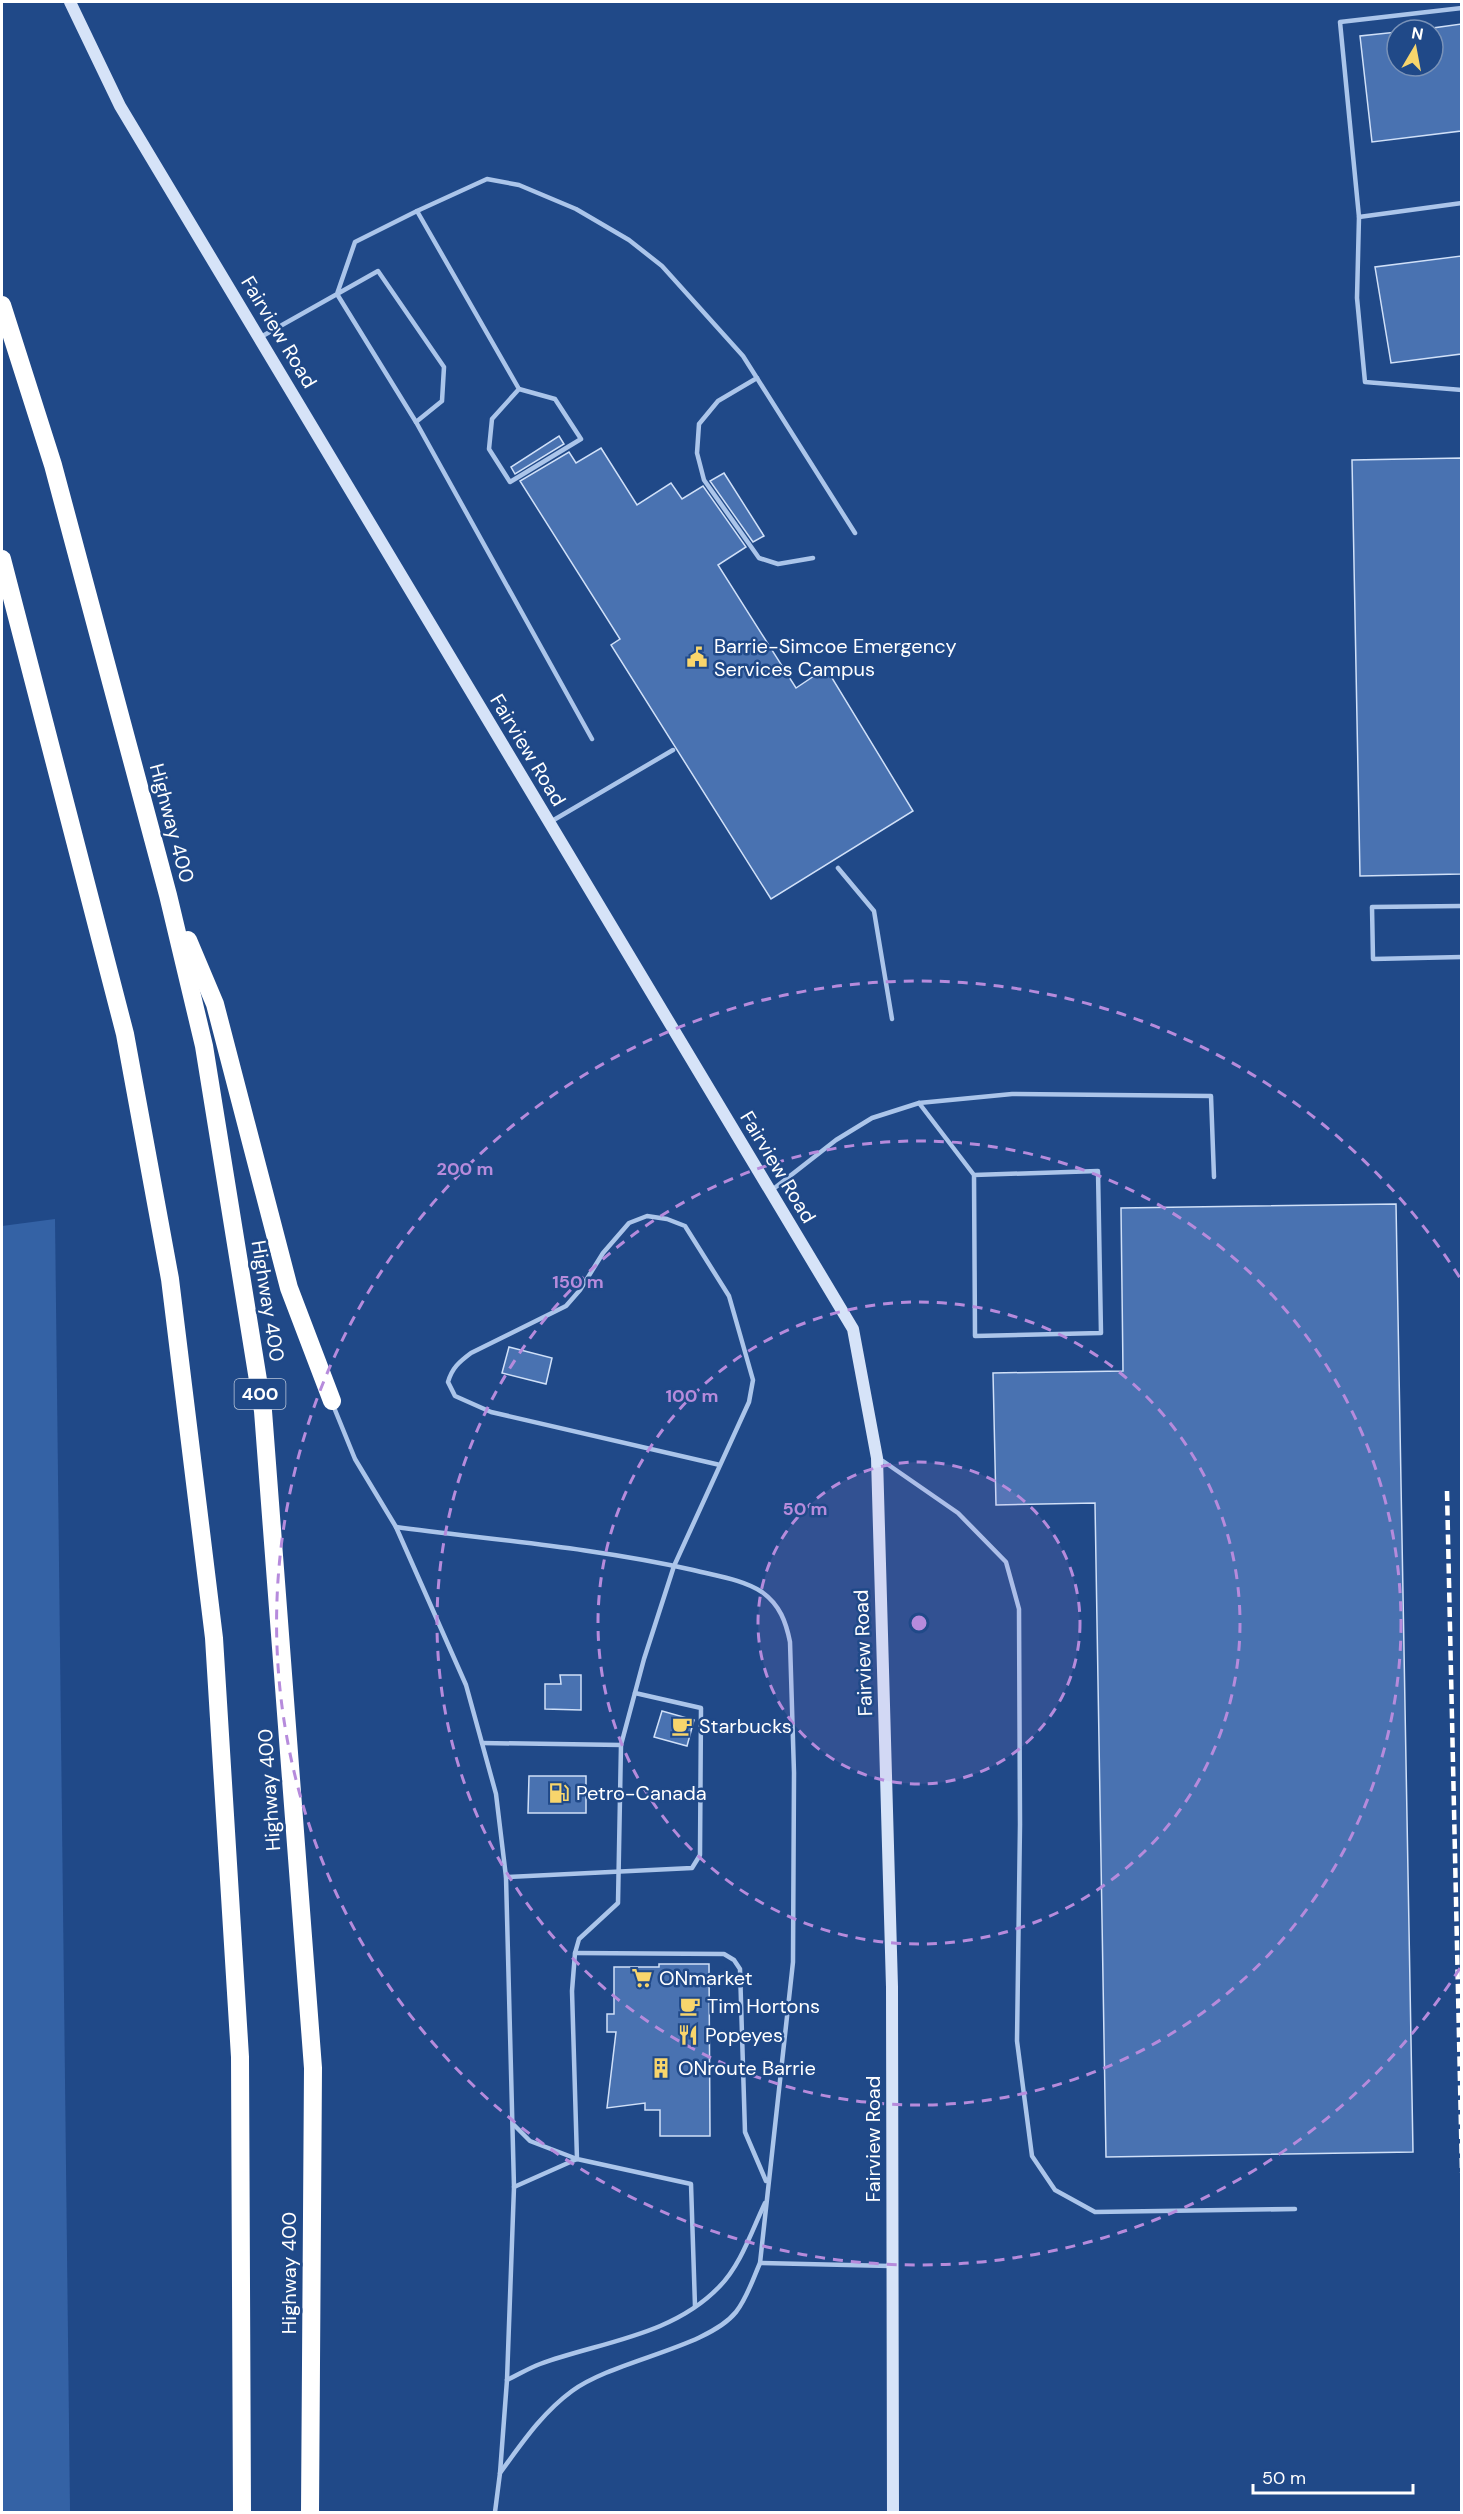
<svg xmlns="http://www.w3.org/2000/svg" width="1463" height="2514" font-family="'DM Sans',sans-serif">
<rect width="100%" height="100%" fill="#204988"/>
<!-- green -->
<polygon fill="#3462a5" points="55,1219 70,2512 2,2512 2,1226"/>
<!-- building -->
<g fill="#4972b1" stroke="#d0e0f8" stroke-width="1.5">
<polygon points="1461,24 1461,131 1372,142 1360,36 1397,32 1397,66 1433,66 1433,28"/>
<polygon points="1461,256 1461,354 1391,363 1375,267"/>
<polygon points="559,436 564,444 515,474 511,467"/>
<polygon points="601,448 637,505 671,483 682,499 703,486 746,547 718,565 796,688 826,668 913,811 771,899 611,645 620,639 520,481 569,452 576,463"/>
<polygon points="1461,458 1461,874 1360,876 1352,460"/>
<polygon points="724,473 764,536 753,542 710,481"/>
<polygon points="1396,1204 1413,2152 1106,2157 1095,1503 996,1505 993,1373 1123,1371 1121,1208"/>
<polygon points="509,1347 552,1358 546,1384 502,1373"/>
<polygon points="560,1675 581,1675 581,1710 545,1709 545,1684 561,1684"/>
<polygon points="662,1711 694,1720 687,1746 654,1737"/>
<polygon points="529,1776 586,1776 586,1813 528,1813"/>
<polygon points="659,1964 709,1964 710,2136 660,2136 660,2110 645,2110 645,2103 607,2108 616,2032 607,2032 607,2014 614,2014 614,1967 659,1967"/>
</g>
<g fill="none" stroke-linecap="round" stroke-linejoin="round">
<!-- lane -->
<g stroke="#abc5ea" stroke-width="4.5">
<polyline points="1462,8 1340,22 1359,217 1357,298 1365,382 1462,390"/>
<polyline points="417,211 487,179 519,185 576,209 629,240 662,266 743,356 855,533"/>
<polyline points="1359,217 1462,203"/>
<polyline points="259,338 378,271 444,367 442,401 416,422 337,294 355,242 417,211 519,389 555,399 581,439 510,482 489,449 492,419 519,389"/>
<polyline points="757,378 718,401 699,424 697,453 704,480 759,558 778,564 813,558"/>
<polyline points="416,422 592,739"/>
<polyline points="552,821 673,750"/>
<polyline points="838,868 874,911 892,1019"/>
<polyline points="1462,906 1372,907 1373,959 1462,957"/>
<polyline points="919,1103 974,1175 1098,1171 1101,1333 975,1336 974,1175"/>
<polyline points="772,1190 836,1140 872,1118 919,1103 1012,1094 1211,1096 1214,1177"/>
<polyline points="333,1405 355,1459 396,1527 466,1685 496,1794 506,1877 514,2187 507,2380 500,2473 495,2512"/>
<polyline points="880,1459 958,1513 1006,1562 1019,1609 1020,1824 1017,2041 1032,2156 1055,2190 1095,2212 1295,2209"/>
<path d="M396,1527C495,1540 596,1548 693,1570C716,1576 742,1579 762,1592C780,1605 786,1622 790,1642L794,1773L793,1962L760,2263C753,2279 747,2298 736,2312C707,2348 614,2360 572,2391C542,2413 522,2443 500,2473"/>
<polyline points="482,1743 621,1745"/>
<polyline points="506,1877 692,1868 700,1855 701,1708 635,1693"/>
<polyline points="575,1953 724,1954 734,1960 740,1969 745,2132 766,2181"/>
<polyline points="513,2124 530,2141 577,2159"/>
<polyline points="514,2187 577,2159"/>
<polyline points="760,2263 890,2266"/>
<path d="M695,2306L691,2184L577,2159L572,1991L575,1953L579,1939L618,1903L621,1745L644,1659L674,1566L749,1402L753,1380L729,1296L685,1226L667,1219L647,1216L629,1223L603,1253L580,1290L566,1306L471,1353C459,1362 452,1368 448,1382L455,1396L491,1412L720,1465"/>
<path d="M507,2380C518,2375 529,2368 540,2364C600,2342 672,2336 719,2287C741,2265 752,2230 765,2203"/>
</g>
<!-- secondary -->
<polyline stroke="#d6e3f8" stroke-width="12" points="70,2 120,106 853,1329 877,1458 892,1987 893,2512"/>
<!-- highway -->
<g stroke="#fff" stroke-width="18">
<polyline points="2,305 53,465 168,895 204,1046 263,1411 313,2068 310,2512"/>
<polyline points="2,559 125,1034 170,1279 214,1638 240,2057 242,2512"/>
<polyline points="188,940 215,1004 289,1288 332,1401"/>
</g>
<!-- rail -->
<polyline stroke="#fff" stroke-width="4.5" stroke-dasharray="10 4.5" stroke-linecap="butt" points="1447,1491 1462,2173"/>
</g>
<!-- distance rings -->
<circle cx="919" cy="1623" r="161" fill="#b68bdc" fill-opacity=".12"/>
<g fill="none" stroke="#b68bdc" stroke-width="3" stroke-dasharray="10 8">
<circle cx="919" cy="1623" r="161"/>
<circle cx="919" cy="1623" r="321"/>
<circle cx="919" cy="1623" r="482"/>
<path d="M1460 1968A642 642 0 1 1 1460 1278"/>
</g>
<!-- icons -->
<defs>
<g id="civic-bare" transform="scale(1.62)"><path d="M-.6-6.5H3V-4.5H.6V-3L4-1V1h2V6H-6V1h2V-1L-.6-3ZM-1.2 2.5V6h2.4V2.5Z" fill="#f8d56c" stroke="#204988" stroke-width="2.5" paint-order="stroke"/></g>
<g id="cafe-bare" transform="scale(1.62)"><path d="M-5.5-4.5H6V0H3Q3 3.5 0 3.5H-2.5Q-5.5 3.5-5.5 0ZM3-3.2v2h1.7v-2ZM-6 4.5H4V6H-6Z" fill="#f8d56c" stroke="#204988" stroke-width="2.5" paint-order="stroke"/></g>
<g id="fuel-bare" transform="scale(1.62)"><path d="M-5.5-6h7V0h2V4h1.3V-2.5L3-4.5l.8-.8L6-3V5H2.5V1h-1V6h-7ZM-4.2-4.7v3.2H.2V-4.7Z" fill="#f8d56c" stroke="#204988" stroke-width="2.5" paint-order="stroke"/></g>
<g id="supermarket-bare" transform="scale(1.62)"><path d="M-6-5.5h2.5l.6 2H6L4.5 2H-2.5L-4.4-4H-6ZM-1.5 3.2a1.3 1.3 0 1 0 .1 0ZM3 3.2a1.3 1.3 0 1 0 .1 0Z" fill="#f8d56c" stroke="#204988" stroke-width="2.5" paint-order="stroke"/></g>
<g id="restaurant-bare" transform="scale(1.62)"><path d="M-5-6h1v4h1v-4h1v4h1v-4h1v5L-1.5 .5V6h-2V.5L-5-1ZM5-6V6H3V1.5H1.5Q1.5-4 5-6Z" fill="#f8d56c" stroke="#204988" stroke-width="2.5" paint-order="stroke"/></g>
<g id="building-bare" transform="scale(1.62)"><path d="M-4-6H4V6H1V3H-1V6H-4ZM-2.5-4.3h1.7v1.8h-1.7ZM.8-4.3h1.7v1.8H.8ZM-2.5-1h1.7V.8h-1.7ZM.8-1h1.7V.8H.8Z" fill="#f8d56c" stroke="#204988" stroke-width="2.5" paint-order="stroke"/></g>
</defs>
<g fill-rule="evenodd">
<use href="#civic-bare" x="697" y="657"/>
<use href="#cafe-bare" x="682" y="1726"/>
<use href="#fuel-bare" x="559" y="1793"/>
<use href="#supermarket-bare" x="642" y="1978"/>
<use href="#cafe-bare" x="690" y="2006"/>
<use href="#restaurant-bare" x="688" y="2035"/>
<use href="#building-bare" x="661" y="2068"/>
</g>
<g text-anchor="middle" stroke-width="5" stroke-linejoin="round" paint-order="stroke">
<!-- shield labels -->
<rect fill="#204988" stroke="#bcc8db" stroke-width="1.5" x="234.5" y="1379" width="51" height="30" rx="4.5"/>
<g font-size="18" font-weight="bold" fill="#fff">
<text x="260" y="1400">400</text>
</g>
<!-- street labels -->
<g font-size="20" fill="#fff" stroke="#204988">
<text transform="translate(279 332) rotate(59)" y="7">Fairview Road</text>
<text transform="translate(528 750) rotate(59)" y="7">Fairview Road</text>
<text transform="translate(172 823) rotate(75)" y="7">Highway 400</text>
<text transform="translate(778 1167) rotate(59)" y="7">Fairview Road</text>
<text transform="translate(268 1301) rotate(81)" y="7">Highway 400</text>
<text transform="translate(863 1653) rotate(-92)" y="7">Fairview Road</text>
<text transform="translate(269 1790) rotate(-94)" y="7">Highway 400</text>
<text transform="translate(873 2139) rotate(-90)" y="7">Fairview Road</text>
<text transform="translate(289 2273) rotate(-90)" y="7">Highway 400</text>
</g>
<!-- poi labels -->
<g font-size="20" fill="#fff" stroke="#204988" text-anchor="start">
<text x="714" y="653">Barrie-Simcoe Emergency<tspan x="714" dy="23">Services Campus</tspan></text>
<text x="699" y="1733">Starbucks</text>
<text x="576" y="1800">Petro-Canada</text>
<text x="659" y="1985">ONmarket</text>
<text x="707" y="2013">Tim Hortons</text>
<text x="705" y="2042">Popeyes</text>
<text x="678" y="2075">ONroute Barrie</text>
</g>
</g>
<circle cx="919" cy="1623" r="9" fill="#b68bdc" stroke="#204988" stroke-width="3"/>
<g font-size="18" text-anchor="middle" font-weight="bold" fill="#b68bdc" stroke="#204988" stroke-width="5" stroke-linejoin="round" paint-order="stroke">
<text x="465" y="1175">200 m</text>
<text x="578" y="1288">150 m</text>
<text x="692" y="1402">100 m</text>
<text x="805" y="1515">50 m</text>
</g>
<!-- border -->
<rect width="1463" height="2514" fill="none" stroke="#ffffff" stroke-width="6"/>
<!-- north arrow -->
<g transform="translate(1415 48) rotate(10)"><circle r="28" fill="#204988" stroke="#7992b8" stroke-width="1.5"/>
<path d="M0-4.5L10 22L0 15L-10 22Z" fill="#f8d56c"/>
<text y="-9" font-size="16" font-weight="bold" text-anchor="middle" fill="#ffffff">N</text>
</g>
<!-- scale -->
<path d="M1253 2484v9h160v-9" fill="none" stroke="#ffffff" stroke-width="3"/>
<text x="1262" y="2484" font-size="18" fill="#ffffff" stroke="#204988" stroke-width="4.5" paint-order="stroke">50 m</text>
</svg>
